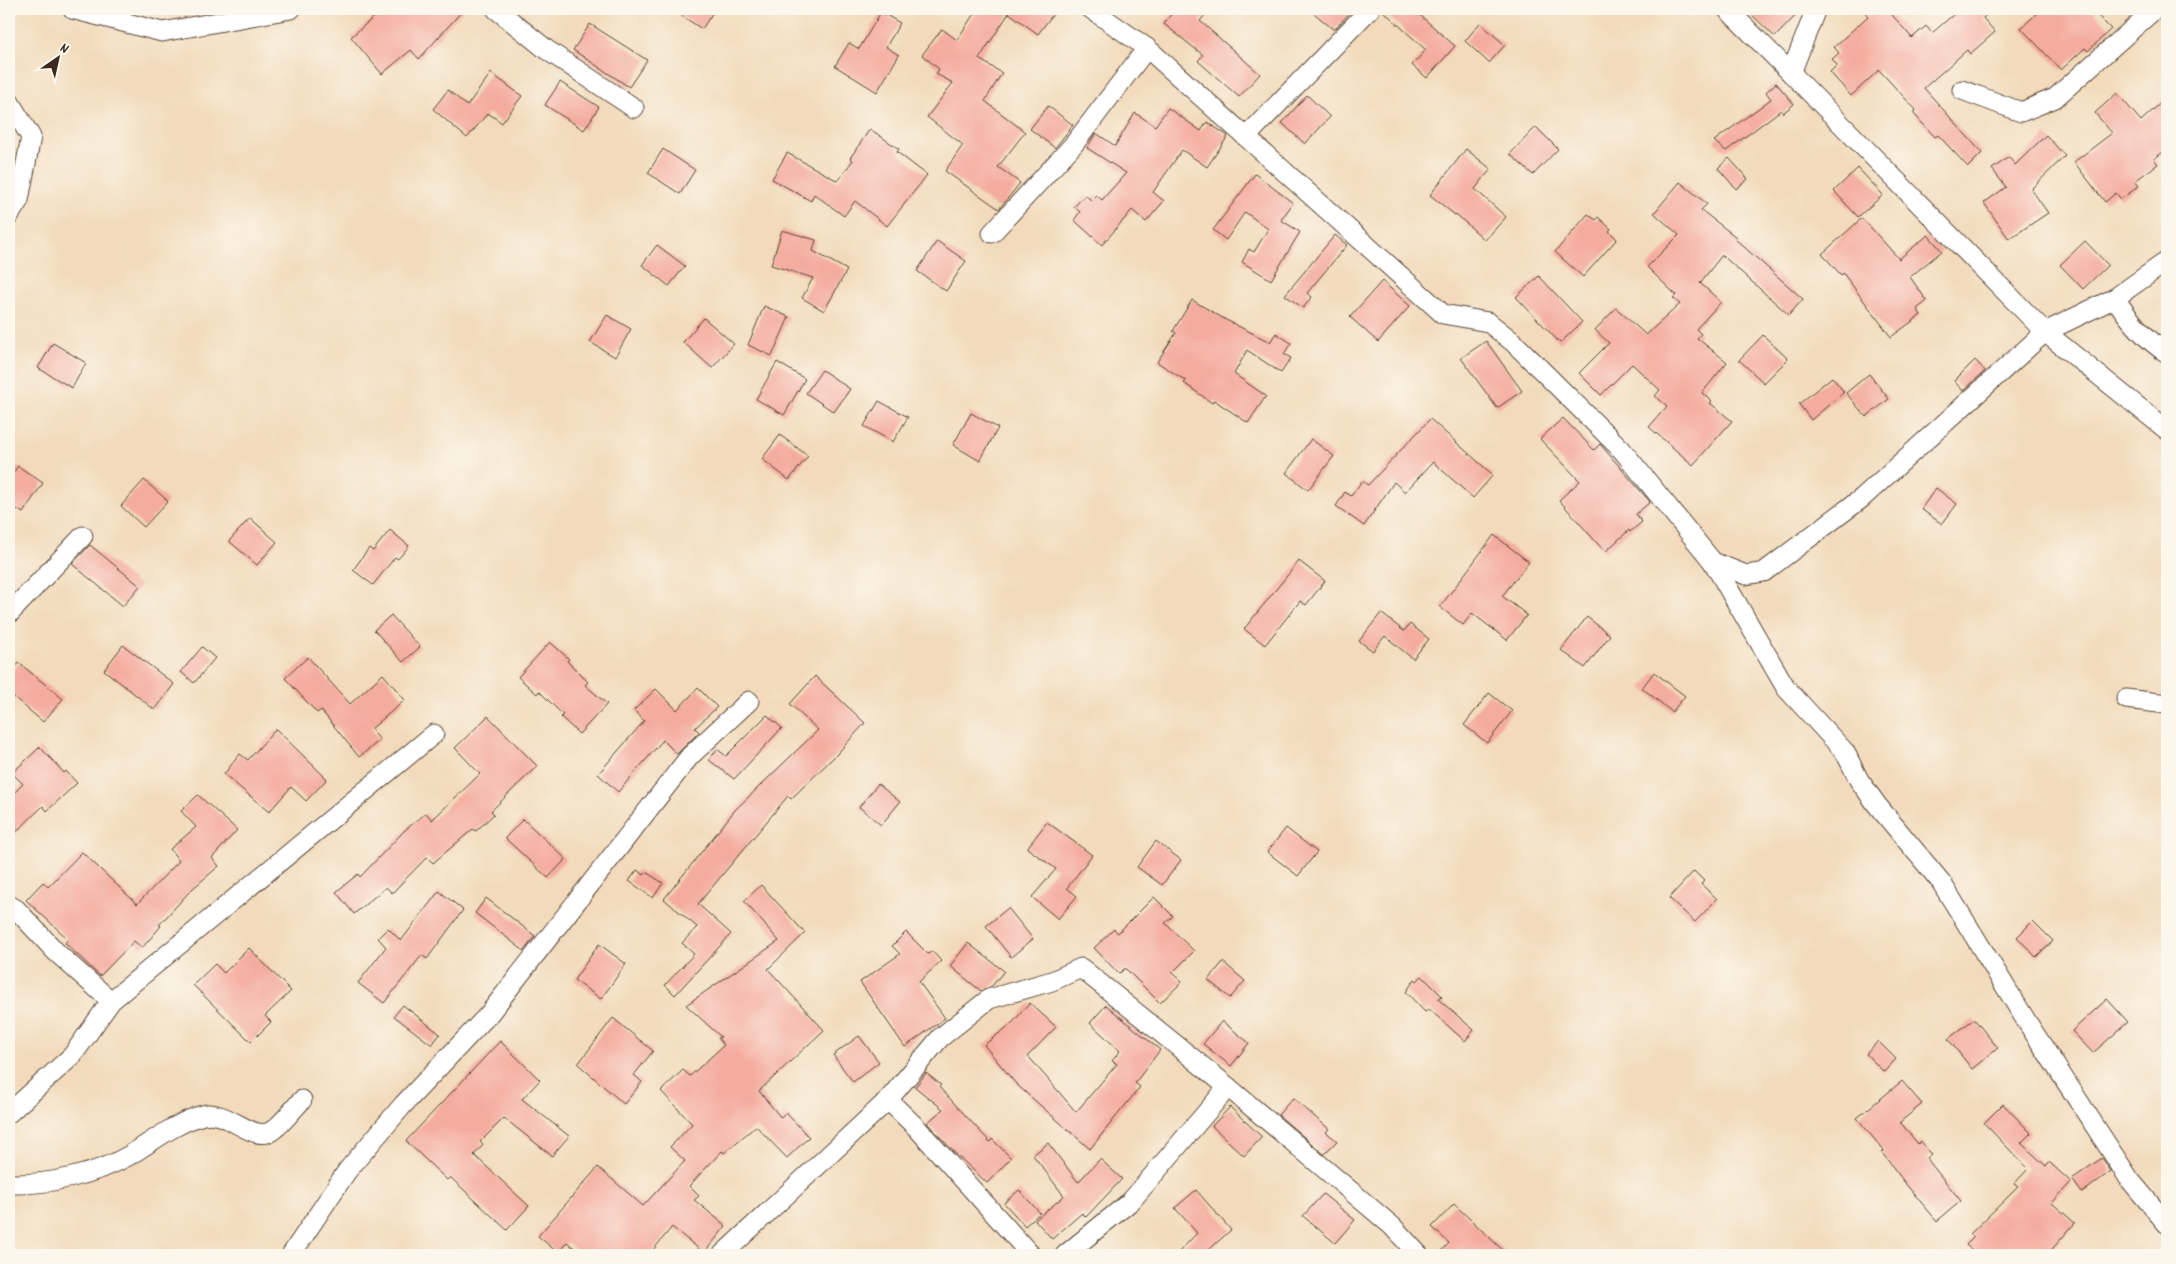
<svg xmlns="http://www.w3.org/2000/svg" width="2176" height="1264" font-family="Dekko,sans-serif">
<rect width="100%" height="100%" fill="#fbf7ec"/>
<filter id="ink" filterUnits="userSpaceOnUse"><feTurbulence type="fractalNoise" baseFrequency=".02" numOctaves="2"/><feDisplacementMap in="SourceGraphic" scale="10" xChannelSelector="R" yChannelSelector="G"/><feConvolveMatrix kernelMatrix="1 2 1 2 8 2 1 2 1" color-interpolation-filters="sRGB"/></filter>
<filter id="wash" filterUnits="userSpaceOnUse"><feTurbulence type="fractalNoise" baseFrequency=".0096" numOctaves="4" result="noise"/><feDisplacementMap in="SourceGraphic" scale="20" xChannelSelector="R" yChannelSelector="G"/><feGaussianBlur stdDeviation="1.12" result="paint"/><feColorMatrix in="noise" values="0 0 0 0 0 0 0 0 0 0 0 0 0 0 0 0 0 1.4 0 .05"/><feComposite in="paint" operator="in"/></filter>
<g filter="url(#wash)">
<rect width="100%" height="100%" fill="#f2daba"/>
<g id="blocks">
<!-- building -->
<g fill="#f4ac9f">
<polygon points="366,9 464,9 419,59 411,50 382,74 351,37 374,17"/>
<polygon points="671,9 715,9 702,29"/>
<polygon points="977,9 1057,9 1038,34 1009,13 979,59 1002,73 985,101 1025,132 998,167 1020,183 999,209 945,171 963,145 927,117 953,83 936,74 939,69 922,55 942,29 957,40"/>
<polygon points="1175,9 1210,9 1200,21 1260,74 1239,97 1198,61 1203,55 1164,24"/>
<polygon points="1309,9 1353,9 1334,30"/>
<polygon points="1381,9 1413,9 1455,46 1427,78 1412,65 1426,50"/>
<polygon points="1746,9 1802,9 1775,37"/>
<polygon points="1862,9 1887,9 1912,38 1926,26 1932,33 1960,9 1993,9 1983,18 1995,32 1970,54 1967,50 1924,88 1982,153 1968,167 1938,135 1935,137 1913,113 1916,110 1879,70 1851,96 1830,72 1837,65 1832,59 1839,53 1834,47 1868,16"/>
<polygon points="2042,9 2091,9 2111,29 2088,51 2085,48 2061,70 2021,28"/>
<polygon points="881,12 900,23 886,47 899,55 877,92 835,66 849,43 859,49"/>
<polygon points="1480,23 1505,45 1489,63 1465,41"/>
<polygon points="590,24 647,60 629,87 573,50"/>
<polygon points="491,73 522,96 502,123 488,113 467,138 433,109 448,90 467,106"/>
<polygon points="560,82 599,107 584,130 545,105"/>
<polygon points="1776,83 1794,104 1783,113 1781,110 1726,151 1714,141 1771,99 1766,92"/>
<polygon points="2117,93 2141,121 2167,97 2167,149 2154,159 2158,164 2135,181 2139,186 2121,199 2116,193 2105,202 2074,162 2112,133 2095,113"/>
<polygon points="1307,95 1330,117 1305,144 1282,123"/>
<polygon points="1048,106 1073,125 1055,148 1030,129"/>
<polygon points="1168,108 1201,131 1207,122 1228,136 1207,167 1182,150 1153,192 1164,201 1146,222 1132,210 1102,245 1074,220 1080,212 1074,207 1085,195 1091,200 1096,195 1102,200 1126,173 1087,148 1096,133 1115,146 1135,113 1155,126"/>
<polygon points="1536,127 1558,149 1533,175 1510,154"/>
<polygon points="870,129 899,149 897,152 927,175 887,226 855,201 844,216 814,194 811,201 772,179 787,153 838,181 853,160 850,158"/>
<polygon points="2046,135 2065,156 2031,189 2048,213 2009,239 1984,203 2006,187 1992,169 2009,157 2015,165"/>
<polygon points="663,149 695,170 680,194 648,173"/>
<polygon points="1466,149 1491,169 1475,189 1506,217 1485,240 1456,214 1455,215 1430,195"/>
<polygon points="1729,158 1748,179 1736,189 1718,168"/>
<polygon points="1858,168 1883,195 1858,217 1834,191"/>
<polygon points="1255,174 1293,203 1281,220 1300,232 1271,280 1242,262 1249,249 1254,252 1268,229 1245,212 1226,240 1213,230"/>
<polygon points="1680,182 1707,204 1701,210 1736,237 1735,239 1803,299 1789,315 1722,255 1700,283 1721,302 1696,329 1701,334 1697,338 1727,362 1702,393 1712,401 1710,403 1732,421 1693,465 1649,427 1667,406 1655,396 1660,390 1632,364 1601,395 1579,373 1609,343 1595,330 1616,308 1646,335 1680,304 1673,298 1676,295 1647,267 1679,235 1654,213"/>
<polygon points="1588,214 1596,220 1598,217 1611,229 1609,231 1617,239 1583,277 1555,252"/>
<polygon points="1862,218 1899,259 1928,235 1942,251 1910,277 1927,301 1917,309 1921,315 1891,337 1843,273 1841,275 1822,254"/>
<polygon points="782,230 816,240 813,251 847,270 824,311 802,298 813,278 771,265"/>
<polygon points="1335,235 1347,245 1307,293 1312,297 1303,308 1285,295"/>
<polygon points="937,241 966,261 946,291 917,271"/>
<polygon points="2085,241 2108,265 2083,289 2060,265"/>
<polygon points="657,245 685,266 669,286 642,265"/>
<polygon points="1539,276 1582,322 1560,343 1516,297"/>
<polygon points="1382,281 1410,306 1378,342 1350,317"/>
<polygon points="1192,300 1226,320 1270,342 1276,333 1291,343 1284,354 1291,358 1281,373 1247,350 1234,374 1266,396 1248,423 1214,400 1212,403 1184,383 1186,381 1157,362 1176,333 1173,331"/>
<polygon points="764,306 789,317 772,356 748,345"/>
<polygon points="607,315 631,329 615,357 590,342"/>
<polygon points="704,318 734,344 712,368 683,342"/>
<polygon points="1763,335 1788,359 1764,383 1739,360"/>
<polygon points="1486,341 1522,391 1497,408 1461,358"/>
<polygon points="53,343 86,363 72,388 38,368"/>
<polygon points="1975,360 1985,371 1963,391 1954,381"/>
<polygon points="777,362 805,379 784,415 756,399"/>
<polygon points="822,370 850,389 834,412 806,393"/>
<polygon points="1869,374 1889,399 1866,417 1846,393"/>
<polygon points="1832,377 1844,392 1811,420 1799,404"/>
<polygon points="879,401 908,417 893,442 864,426"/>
<polygon points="971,413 998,428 980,461 953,445"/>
<polygon points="1563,418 1594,450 1600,444 1650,502 1636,514 1642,522 1630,532 1629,530 1605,552 1559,500 1580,481 1540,439"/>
<polygon points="1430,419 1493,475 1473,498 1433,462 1405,492 1394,482 1364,526 1336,506 1345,492 1351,496 1362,481 1368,485"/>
<polygon points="780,435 808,456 789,480 762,459"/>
<polygon points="1311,439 1334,456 1308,490 1286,473"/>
<polygon points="18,466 43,483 23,513 9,504 9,479"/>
<polygon points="144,480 168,501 144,527 121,506"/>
<polygon points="1936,488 1957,504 1942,524 1921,509"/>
<polygon points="250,518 277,542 257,565 229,541"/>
<polygon points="390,530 409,546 398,559 395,557 373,585 353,570 369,548 373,551"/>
<polygon points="1494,535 1529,562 1502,596 1527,615 1507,640 1472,613 1463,625 1440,607"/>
<polygon points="90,545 140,586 123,606 72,564"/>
<polygon points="1299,561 1325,581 1306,605 1300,601 1265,645 1244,629"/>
<polygon points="1381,613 1404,631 1410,624 1429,639 1413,659 1385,636 1373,651 1359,641"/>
<polygon points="391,615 420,647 403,662 374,630"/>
<polygon points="1587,617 1610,635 1585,668 1561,650"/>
<polygon points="550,642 569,659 567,661 588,682 585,685 607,704 579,734 561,717 563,715 539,691 537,694 518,677"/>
<polygon points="123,645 174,684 155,710 104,670"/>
<polygon points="202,647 215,658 194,683 181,672"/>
<polygon points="308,657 350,704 383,674 405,700 371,729 380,740 359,757 321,710 317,713 285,678"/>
<polygon points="19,663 63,699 43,722 9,693 9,675"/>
<polygon points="1654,672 1685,696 1672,712 1642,688"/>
<polygon points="815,676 865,723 836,755 791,799 788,796 698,904 731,934 675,995 665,985 694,954 682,943 697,927 664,899 735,810 818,730 790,704"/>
<polygon points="698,688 717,707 695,728 699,732 677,754 663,740 618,792 598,774 644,721 634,710 656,689 677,710"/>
<polygon points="1489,693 1512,711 1487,743 1464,725"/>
<polygon points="767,715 782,728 734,779 709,760 717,749 726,756"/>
<polygon points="488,716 537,766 491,811 494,814 476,831 473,829 433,863 427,857 392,893 386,887 354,914 336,892 358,874 360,877 405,830 426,813 432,820 480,774 455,748"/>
<polygon points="276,729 327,779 306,801 291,787 269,812 224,774 240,754 248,760"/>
<polygon points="40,747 64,773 66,771 77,783 47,811 43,806 9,839 9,798 23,784 12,773"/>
<polygon points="878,784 900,802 881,825 859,807"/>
<polygon points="198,795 237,830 212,858 219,866 191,890 159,925 161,926 142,948 134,941 100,976 65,943 68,939 26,900 43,882 48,887 82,852 137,904 179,861 170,849 196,827 181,811"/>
<polygon points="523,819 566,859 548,878 505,838"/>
<polygon points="1047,822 1092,855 1067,888 1077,896 1058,919 1032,897 1056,869 1027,848"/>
<polygon points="1286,828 1317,852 1298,876 1267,852"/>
<polygon points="1156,841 1181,860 1162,885 1137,867"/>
<polygon points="637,870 644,875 646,872 663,883 653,898 629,881"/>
<polygon points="1694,871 1704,881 1701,884 1717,899 1695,922 1669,898"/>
<polygon points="761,885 805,933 768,969 824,1030 759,1091 781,1118 786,1113 809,1137 787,1158 756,1126 724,1153 722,1151 689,1186 699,1196 694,1200 726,1226 704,1253 672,1227 649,1255 582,1255 567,1242 558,1253 538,1236 598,1167 643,1206 685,1161 670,1147 692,1124 661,1091 683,1070 690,1076 724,1045 718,1038 721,1037 686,1005 779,941 744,901"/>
<polygon points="439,891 463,910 427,959 422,955 384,1003 358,983 386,947 378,938 388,928 401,941"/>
<polygon points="1154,897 1173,916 1165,923 1194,951 1172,973 1182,982 1160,1003 1125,968 1119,974 1094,948 1114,929 1118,933"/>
<polygon points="486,898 535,936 524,951 475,913"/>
<polygon points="1008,908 1033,939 1011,957 986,926"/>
<polygon points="2033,921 2053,941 2036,957 2017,937"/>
<polygon points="906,932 928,954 932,951 941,961 919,982 945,1018 905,1047 860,982 900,954 892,946"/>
<polygon points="968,943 1004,971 992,986 981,991 950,966"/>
<polygon points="599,944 626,964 601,999 574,980"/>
<polygon points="249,948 291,991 265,1016 271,1022 251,1042 193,985 215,964 224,973"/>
<polygon points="1223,962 1245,981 1230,998 1208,980"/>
<polygon points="1422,976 1442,996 1438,999 1474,1030 1465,1041 1429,1009 1425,1012 1406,992 1415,979 1417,981"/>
<polygon points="2107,999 2128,1022 2093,1053 2072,1031"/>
<polygon points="1030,1003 1056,1027 1028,1056 1076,1112 1117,1064 1112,1061 1120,1051 1090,1023 1106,1005 1160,1050 1135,1083 1140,1087 1090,1149 1016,1084 984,1045 1011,1024"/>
<polygon points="403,1005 440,1034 432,1045 394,1016"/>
<polygon points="613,1018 653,1051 634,1075 642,1082 624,1104 578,1064"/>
<polygon points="1974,1019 1998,1048 1972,1069 1948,1039"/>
<polygon points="1222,1021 1249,1043 1231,1066 1203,1044"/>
<polygon points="859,1036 879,1062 853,1082 833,1055"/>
<polygon points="500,1041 540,1080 522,1099 569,1136 552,1156 504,1118 480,1142 483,1145 474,1155 529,1206 507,1230 450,1177 447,1180 406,1141"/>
<polygon points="1878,1041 1896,1059 1884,1072 1866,1054"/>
<polygon points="926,1073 941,1085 939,1087 990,1142 992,1139 1011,1158 987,1183 957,1155 927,1123 943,1109 915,1087"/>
<polygon points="1902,1081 1922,1104 1900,1122 1918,1144 1921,1141 1931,1155 1927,1158 1931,1164 1961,1201 1937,1221 1909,1188 1882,1153 1884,1151 1857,1118"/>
<polygon points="1293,1098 1329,1129 1326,1132 1337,1141 1324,1154 1278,1115"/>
<polygon points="2003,1104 2031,1133 2021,1143 2046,1166 2049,1162 2071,1182 2052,1203 2075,1223 2047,1255 1978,1255 1966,1245 1974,1237 1970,1234 2018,1187 2014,1184 2028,1169 1984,1123"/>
<polygon points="1230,1107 1262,1137 1244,1156 1212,1126"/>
<polygon points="1048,1143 1078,1182 1100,1159 1122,1179 1086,1217 1082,1213 1052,1239 1035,1220 1064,1196 1033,1155"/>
<polygon points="2102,1158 2111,1171 2082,1193 2072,1179"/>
<polygon points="1019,1190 1040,1213 1025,1226 1004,1203"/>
<polygon points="1196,1190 1231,1230 1203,1255 1176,1255 1197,1233 1175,1208"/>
<polygon points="1323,1194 1355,1220 1335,1243 1303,1216"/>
<polygon points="1454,1204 1508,1255 1438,1255 1449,1243 1432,1227"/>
</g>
</g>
</g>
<g filter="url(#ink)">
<use href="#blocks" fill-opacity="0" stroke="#564435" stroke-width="1"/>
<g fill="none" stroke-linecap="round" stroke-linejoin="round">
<!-- minor casing -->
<g stroke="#564435" stroke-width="21">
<g id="minor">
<polyline points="72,9 162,32 291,9"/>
<polyline points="496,9 547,50 634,108"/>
<polyline points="1091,9 1147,48 1443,314 1488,322 1513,342 1622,450 1713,562 1786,688 1845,752 1859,780 1877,805 1941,882 2027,1022 2130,1180 2167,1224"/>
<polyline points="1727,9 1791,73"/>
<polyline points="1816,9 1791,73 2045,332 2167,430"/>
<polyline points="1962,90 2021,112 2055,98 2155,9"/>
<polyline points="9,101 31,137 19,200 9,216"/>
<polyline points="1246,137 1370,9"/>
<polyline points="992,233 1074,144 1147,48"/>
<path d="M2115,298C2129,320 2145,339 2167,353"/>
<polyline points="1713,562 1746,575 1764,572 1862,498 2045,332 2115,298 2167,261"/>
<polyline points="9,614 83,536"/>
<polyline points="2126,699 2167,704"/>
<polyline points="9,905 16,909 57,953 111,1001"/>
<polyline points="888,1100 917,1128 1031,1255"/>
<polyline points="9,1113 72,1056 111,1001 434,734"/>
<path d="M9,1184C48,1185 95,1175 130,1155C153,1141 177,1122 203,1115C227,1108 254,1145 273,1130C284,1122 293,1109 302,1100"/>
<polyline points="291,1255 347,1171 403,1105 489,1014 690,756 749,701"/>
<polyline points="722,1255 888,1100 940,1038 989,999 1052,981 1081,968 1228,1087 1392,1226 1419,1255"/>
<polyline points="1065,1255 1131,1201 1228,1087"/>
</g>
</g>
<!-- minor -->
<use href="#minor" stroke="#fff" stroke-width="19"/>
</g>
</g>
<!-- margin -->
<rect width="2176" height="1264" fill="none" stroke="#fbf7ec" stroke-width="30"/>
<!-- north arrow -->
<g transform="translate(58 58) rotate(34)" stroke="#fbf7ec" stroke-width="4" paint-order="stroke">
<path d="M0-4L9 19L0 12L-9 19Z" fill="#3b2a1e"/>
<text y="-8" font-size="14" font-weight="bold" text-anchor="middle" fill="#3b2a1e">N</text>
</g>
</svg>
